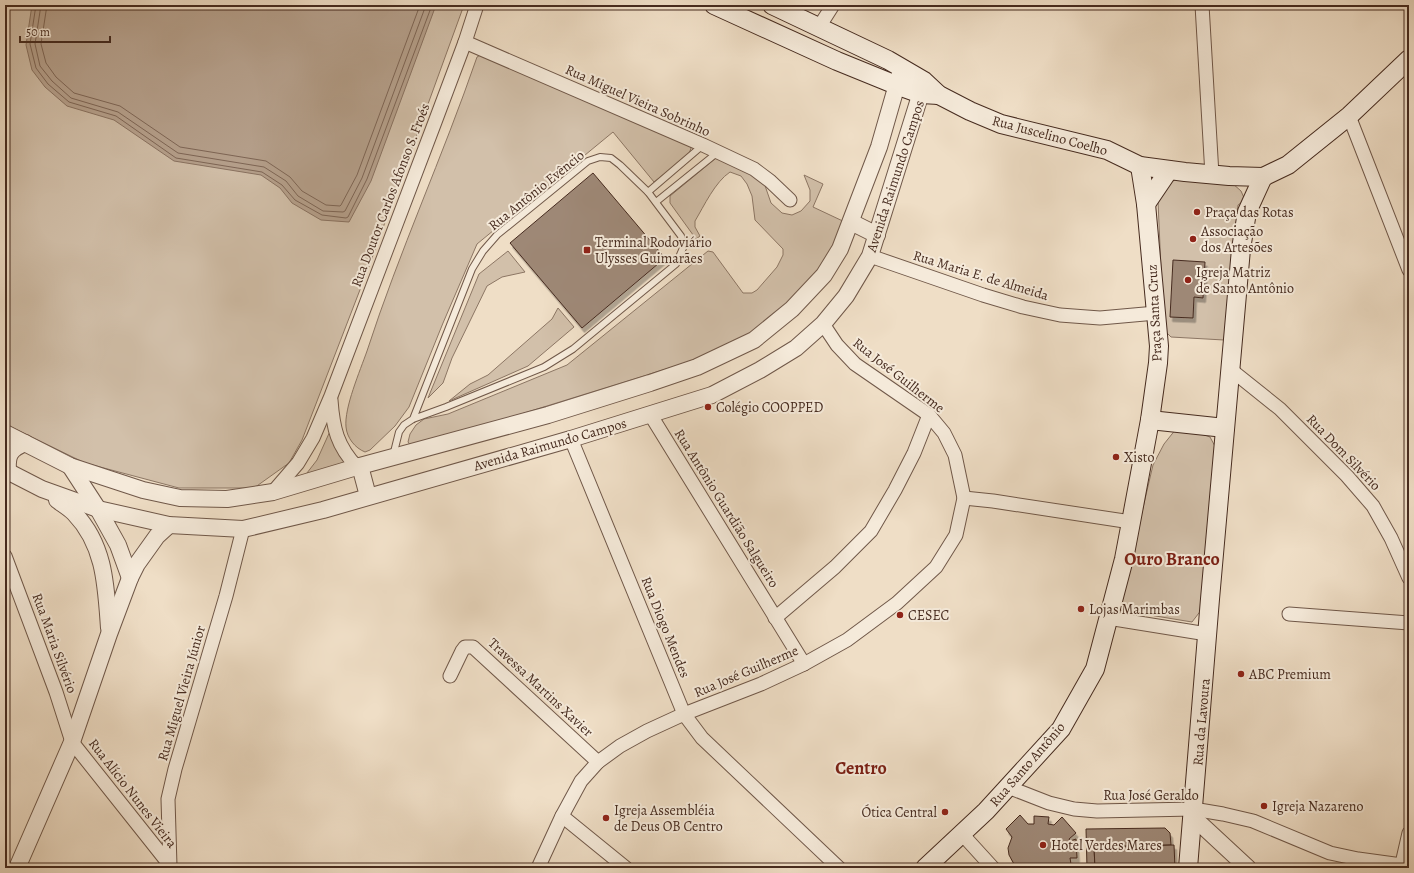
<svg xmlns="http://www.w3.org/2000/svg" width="1414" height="873" font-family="Alegreya,serif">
<defs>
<filter id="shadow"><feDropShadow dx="2.5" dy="4.5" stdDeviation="0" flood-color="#0004"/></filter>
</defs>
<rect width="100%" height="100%" fill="#efdec6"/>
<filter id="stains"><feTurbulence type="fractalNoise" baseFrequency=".005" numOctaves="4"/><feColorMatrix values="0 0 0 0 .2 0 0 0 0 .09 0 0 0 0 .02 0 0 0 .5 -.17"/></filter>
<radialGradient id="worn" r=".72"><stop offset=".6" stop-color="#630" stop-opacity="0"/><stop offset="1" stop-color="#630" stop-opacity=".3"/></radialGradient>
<!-- green -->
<g fill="#d2c0aa" stroke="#8c7664">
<polygon points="5,5 464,5 368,269 302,440 289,463 254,488 179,488 85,463 5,424"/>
<path d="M484,53L687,142L691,148L689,154L685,158L654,182L613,132L477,244L443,323L409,407L395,426L370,450L365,452C355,448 347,438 346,427C344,408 360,371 367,351C399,252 443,156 477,57Z"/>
<path d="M716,158L762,177L771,203L782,213L792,215L801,211L810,201V190L804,175L823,184L813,207L847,223L833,250L810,280L780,312L734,344L695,360L418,446H411L408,442L410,434L416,425L424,419L448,414L567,365L708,251L713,252L743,293H752L757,290L777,267L783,255V249L755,220L752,196L747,184L741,176L730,172C715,182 704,206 695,221V227L700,236L696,239L670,203V196Z"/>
<polygon points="1177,179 1232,183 1241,191 1245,200 1238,205 1224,340 1171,337 1162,328 1163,314 1158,201 1169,183"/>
<polygon points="508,251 525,272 502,277 487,286 452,358 443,383 428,398 479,274"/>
<polygon points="558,308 574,327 528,366 449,401 470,384 488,375 552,319"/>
<polygon points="331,429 353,465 300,482 317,460"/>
<polygon points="1176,429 1194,431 1210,437 1217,450 1202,609 1192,622 1119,610 1153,465 1164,444"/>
</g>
<!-- water -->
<polygon fill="#b6a18d" stroke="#897261" points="32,5 436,5 371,181 349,222 321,220 292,203 280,188 261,175 174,161 114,120 67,106 45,87 32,70 26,45"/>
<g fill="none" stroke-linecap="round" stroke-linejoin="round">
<!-- shore -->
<g stroke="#7e6656" stroke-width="1">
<polyline points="36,5 30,44 36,68 48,84 69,102 116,116 176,158 262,172 282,185 295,200 322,215 346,218 348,217 367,179 432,5"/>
<polyline points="41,5 35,44 40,66 52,81 71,98 118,112 178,153 264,167 286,181 298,196 323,211 343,212 345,211 362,178 426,5"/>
<polyline points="47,5 41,44 46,63 56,77 74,93 120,106 180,147 266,161 290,177 302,191 326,205 340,206 341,205 357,175 420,5"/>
</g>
</g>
<!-- building -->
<g fill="#9e8876" stroke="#462b1f" filter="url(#shadow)">
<polygon points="593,173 665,258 582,328 510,243"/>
<polygon points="1173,260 1205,262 1203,298 1194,297 1193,318 1170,317"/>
<polygon points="1020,815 1028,824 1034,824 1034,816 1049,817 1048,824 1054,825 1062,817 1076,833 1069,839 1070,841 1076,839 1077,858 1070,858 1071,864 1076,868 1011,868 1014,864 1009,855 1008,848 1012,837 1006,829"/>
<polygon points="1165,828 1170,833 1171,845 1094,847 1095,868 1087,868 1086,829"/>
<polygon points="1174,845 1175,868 1095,868 1094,847"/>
</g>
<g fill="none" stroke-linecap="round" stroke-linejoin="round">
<!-- service casing -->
<g stroke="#705849" stroke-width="8">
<g id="service">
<polyline points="648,192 703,145"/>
<polyline points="656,202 718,152"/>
<polyline points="393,456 399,432 404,425 413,419 446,407 544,367 573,349 676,264 683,248 681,236 648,192 620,165 611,158 600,157 588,161 497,235 483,251 472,269 413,419"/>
</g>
</g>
<!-- minor casing -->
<g stroke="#705849" stroke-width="15">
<g id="minor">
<polyline points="1202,5 1212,175"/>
<polyline points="819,27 833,5"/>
<polyline points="465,42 703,145 754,169 770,181 790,200"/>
<polyline points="1349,116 1409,270"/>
<polyline points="870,256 983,295 1023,307 1060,315 1100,318 1156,313"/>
<polyline points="1230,369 1280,409 1347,476 1373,506 1391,538 1409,578"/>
<path d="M331,400C333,428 337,446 357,467"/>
<polyline points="650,414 804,664"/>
<polyline points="571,439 684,714 702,738 839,868"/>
<polyline points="273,492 298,463 313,438 331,396 435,122 465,42 477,5"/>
<polyline points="964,498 993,501 1131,522"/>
<polyline points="5,556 56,692 72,742 169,864"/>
<polyline points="1289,614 1409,623"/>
<polyline points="775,618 835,567 871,531 895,490 914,453 929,415"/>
<polyline points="1108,618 1207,634"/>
<polyline points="450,676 462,651 465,647 473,647 598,762"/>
<polyline points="1008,787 1049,803 1074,809 1097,811 1193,809 1223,814 1253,821 1330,853 1358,859 1409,866"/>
<polyline points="562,816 626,868"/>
<polyline points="962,834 993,868"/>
<polyline points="170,866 168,799 175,769 226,596 243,529"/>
<polyline points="538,868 562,816 581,781 598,762 620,746 647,731 684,714 761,684 804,664 847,640 897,603 936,567 956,535 964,498 955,455 944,433 929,415 855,364 837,345 823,324"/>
<polyline points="1401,868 1409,833"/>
</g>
</g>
<!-- tertiary casing -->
<g stroke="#705849" stroke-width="18">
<g id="tertiary">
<polyline points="851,222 877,235"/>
<polyline points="5,433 70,466 143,490 180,498 227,499 273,492 360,466 548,415 650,383 697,367 754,340 792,309 824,275 840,249 879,147 900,74"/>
<polyline points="70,466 98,509 118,545 130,578"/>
<polyline points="360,466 368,496"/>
<polyline points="5,470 42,489 98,509 169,525 243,529 323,510 571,439 712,395 760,370 796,348 823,324 846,296 870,256 924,83"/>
<path d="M8,472C7,455 9,450 25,443"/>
<path d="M57,500C62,504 69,508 74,513C105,545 106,586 109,628"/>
<polyline points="1193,817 1248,868"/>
<polyline points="17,868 72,742 109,634 130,578 137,564 157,536 169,525"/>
</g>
</g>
<!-- secondary casing -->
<g stroke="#462b1f" stroke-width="20">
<g id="secondary">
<polyline points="714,5 837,61 896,85 921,94 939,95"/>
<polyline points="772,5 888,60 924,81 939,95 970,111 1001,124 1107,150 1140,166 1185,172 1229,176 1263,177 1288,165 1349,116 1409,59"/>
<polyline points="1146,204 1169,170"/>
<polyline points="1150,420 1225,428"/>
<polyline points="925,868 986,811 1061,729 1095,669 1124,559 1131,522 1150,420 1158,363 1159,346 1146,204 1140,166"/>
<polyline points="1188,868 1210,599 1241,249 1247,212 1263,177"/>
</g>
</g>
<!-- service -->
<use href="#service" stroke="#f5eada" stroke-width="6"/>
<!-- minor -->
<use href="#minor" stroke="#f5eada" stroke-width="13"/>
<!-- tertiary -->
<use href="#tertiary" stroke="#f5eada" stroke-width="16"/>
<!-- secondary -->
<use href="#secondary" stroke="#f5eada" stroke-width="18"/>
</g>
<!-- markers -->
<g fill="#8f2418" stroke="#f5eada" stroke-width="1.5">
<circle cx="1197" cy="212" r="4"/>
<circle cx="1193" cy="239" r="4"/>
<rect x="583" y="246" width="8" height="8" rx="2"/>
<circle cx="1188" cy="280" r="4"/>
<circle cx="708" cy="407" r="4"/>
<circle cx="1116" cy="457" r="4"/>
<circle cx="1081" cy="609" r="4"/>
<circle cx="900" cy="615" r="4"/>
<circle cx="1241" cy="674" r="4"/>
<circle cx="1264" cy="806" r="4"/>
<circle cx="945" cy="812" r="4"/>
<circle cx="606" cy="818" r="4"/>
<circle cx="1043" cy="845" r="4"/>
</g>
<g text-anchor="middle" stroke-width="4" stroke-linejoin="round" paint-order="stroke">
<!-- street labels -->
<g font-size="14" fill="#462b1f" stroke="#f5eada">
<text transform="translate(638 100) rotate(24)" y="5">Rua Miguel Vieira Sobrinho</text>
<text transform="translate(1050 135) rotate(15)" y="5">Rua Juscelino Coelho</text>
<text transform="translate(895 176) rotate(-72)" y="5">Avenida Raimundo Campos</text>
<text transform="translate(536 190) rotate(-39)" y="5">Rua Antônio Evêncio</text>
<text transform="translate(390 195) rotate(-69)" y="5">Rua Doutor Carlos Afonso S. Froés</text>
<text transform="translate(981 275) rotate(17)" y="5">Rua Maria E. de Almeida</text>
<text transform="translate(1154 313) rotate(-93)" y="5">Praça Santa Cruz</text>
<text transform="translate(899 375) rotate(38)" y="5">Rua José Guilherme</text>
<text transform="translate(550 444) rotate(-16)" y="5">Avenida Raimundo Campos</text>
<text transform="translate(1344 452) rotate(46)" y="5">Rua Dom Silvério</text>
<text transform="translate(727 508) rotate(58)" y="5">Rua Antônio Guardião Salgueiro</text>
<text transform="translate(666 627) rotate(68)" y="5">Rua Diogo Mendes</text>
<text transform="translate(55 643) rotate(70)" y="5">Rua Maria Silvério</text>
<text transform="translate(746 671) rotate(-23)" y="5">Rua José Guilherme</text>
<text transform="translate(541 687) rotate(43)" y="5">Travessa Martins Xavier</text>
<text transform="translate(181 693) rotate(-74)" y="5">Rua Miguel Vieira Júnior</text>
<text transform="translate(1201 722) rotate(-85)" y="5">Rua da Lavoura</text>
<text transform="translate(1027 764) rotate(-49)" y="5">Rua Santo Antônio</text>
<text transform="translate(133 793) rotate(52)" y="5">Rua Alício Nunes Vieira</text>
<text x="1151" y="800">Rua José Geraldo</text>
</g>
<!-- poi labels -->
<g font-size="14" fill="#462b1f" stroke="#f5eada" text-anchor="start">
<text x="1205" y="217">Praça das Rotas</text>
<text x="1201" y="236">Associação<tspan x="1201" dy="16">dos Artesões</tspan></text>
<text x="595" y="247">Terminal Rodoviário<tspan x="595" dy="16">Ulysses Guimarães</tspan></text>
<text x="1196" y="277">Igreja Matriz<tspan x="1196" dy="16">de Santo Antônio</tspan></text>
<text x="716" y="412">Colégio COOPPED</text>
<text x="1124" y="462">Xisto</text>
<text x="1089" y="614">Lojas Marimbas</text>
<text x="908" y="620">CESEC</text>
<text x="1249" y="679">ABC Premium</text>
<text x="1272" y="811">Igreja Nazareno</text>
<text x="614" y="815">Igreja Assembléia<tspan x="614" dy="16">de Deus OB Centro</tspan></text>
<text x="937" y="817" text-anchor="end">Ótica Central</text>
<text x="1051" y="850">Hotel Verdes Mares</text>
</g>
<!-- district labels -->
<g font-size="18" font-weight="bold" fill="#7a1f14" stroke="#f5eada">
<text x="1172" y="565">Ouro Branco</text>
<text x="861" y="774">Centro</text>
</g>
</g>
<!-- margin -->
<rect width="1414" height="873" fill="none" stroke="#efdec6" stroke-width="20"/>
<rect x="6" y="6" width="1402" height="861" fill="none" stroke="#462b1f" stroke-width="2"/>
<rect x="10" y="10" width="1394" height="853" fill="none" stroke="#462b1f"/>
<!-- scale -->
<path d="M20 36v6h90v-6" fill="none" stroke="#462b1f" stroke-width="2"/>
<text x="26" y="36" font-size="12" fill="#462b1f" stroke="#f5eada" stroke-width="3" paint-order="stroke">50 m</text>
<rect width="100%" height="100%" filter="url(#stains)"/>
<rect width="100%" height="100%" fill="url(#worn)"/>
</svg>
